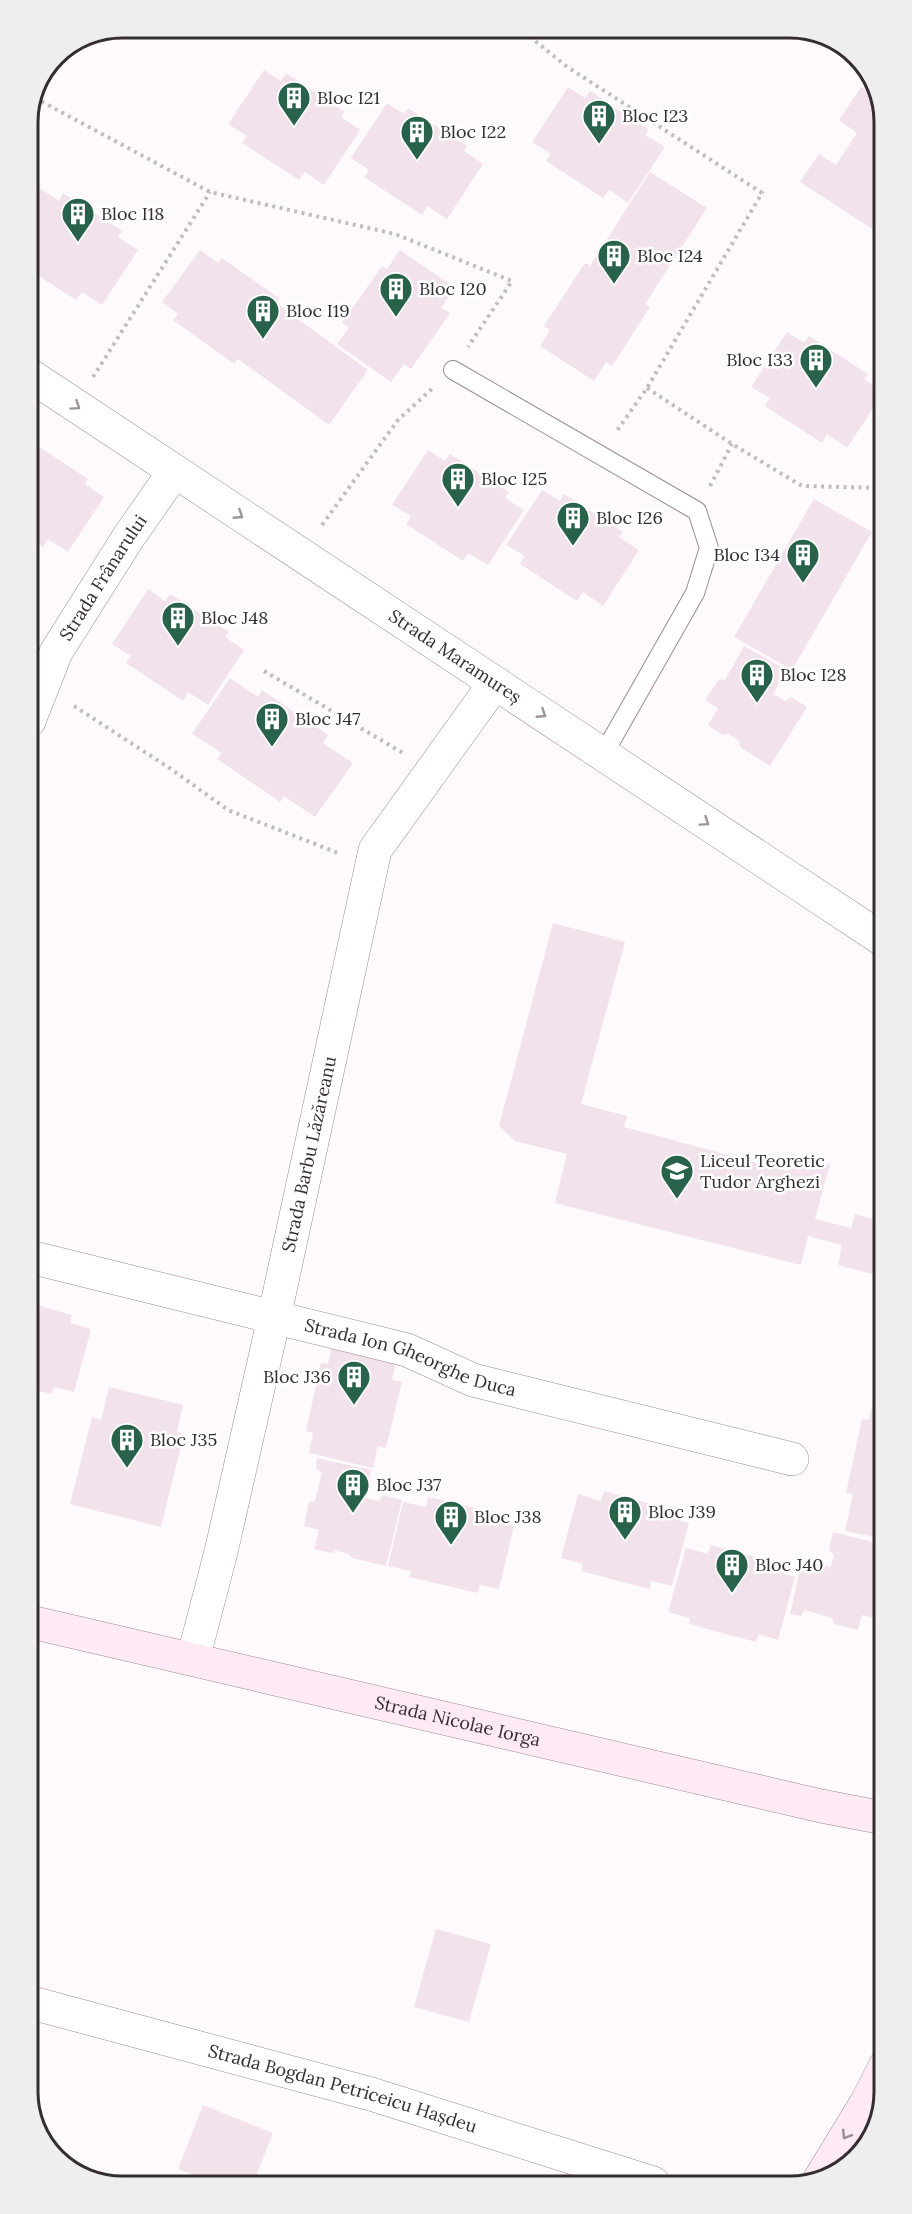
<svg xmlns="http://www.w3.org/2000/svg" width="912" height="2214" font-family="Lora,serif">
<rect width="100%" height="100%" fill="#fefafc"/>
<!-- building -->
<g fill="#f2e2eb">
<polygon points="264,70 281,81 286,73 345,112 341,117 360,130 324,185 305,172 299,180 242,143 247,136 228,124"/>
<polygon points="568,87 585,98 590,91 649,130 645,135 665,147 628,203 609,190 603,198 546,161 551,154 532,142"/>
<polygon points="861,87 880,99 880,234 800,182 819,154 836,165 857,133 839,120"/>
<polygon points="387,103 404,114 408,108 467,146 464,151 483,164 447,219 427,206 422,215 364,177 369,170 351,158"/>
<polygon points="650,172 707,208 645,304 650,307 612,366 606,362 594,381 540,346 550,330 544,326 585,263 590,266"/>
<polygon points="27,176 41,185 27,206"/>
<polygon points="41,189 59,201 63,193 122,231 118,237 138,250 102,305 82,292 76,300 28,269 27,210"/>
<polygon points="200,250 218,263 222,258 280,299 276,303 368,370 329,425 238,359 234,364 173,320 178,314 162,302"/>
<polygon points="400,250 455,288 441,308 450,313 411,369 404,364 391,382 337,344 349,328 342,323 382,266 387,269"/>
<polygon points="787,332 804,343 809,336 868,374 864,379 881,391 881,396 847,448 827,434 822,443 765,406 770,398 751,387"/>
<polygon points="30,441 88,479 85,484 104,497 68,552 48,539 43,547 28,538 28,443"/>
<polygon points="428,450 445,461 450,454 509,492 505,498 524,510 488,565 468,553 463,561 406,524 411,516 392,505"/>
<polygon points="542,490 560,501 564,494 623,532 619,537 639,550 603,606 583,592 577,601 520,564 525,556 506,545"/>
<polygon points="814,499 872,532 792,670 734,637"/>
<polygon points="148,589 165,601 170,594 229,632 225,637 244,650 208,705 188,692 183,701 126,663 131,656 112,644"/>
<polygon points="744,646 787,670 773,694 785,701 791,697 807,707 770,766 740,747 739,741 727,733 723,735 708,725 718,708 705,700 719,679 725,680"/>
<polygon points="230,678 258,697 262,690 328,735 323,743 353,763 315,817 284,796 280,802 217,759 222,753 192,734"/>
<polygon points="553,923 625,942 581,1104 627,1116 624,1127 787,1171 792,1154 830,1164 815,1219 851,1228 855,1214 877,1220 883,1201 883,1277 838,1265 842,1245 808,1236 801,1265 555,1203 567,1154 515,1141 499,1126"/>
<polygon points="30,1303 72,1315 70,1323 91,1329 74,1392 54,1387 52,1394 30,1389"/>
<polygon points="333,1342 397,1357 392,1380 402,1382 386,1448 378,1446 373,1468 309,1453 313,1433 306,1431 321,1363 328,1364"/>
<polygon points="876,1386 883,1387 884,1539 845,1531 853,1494 846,1493 862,1419 869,1420"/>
<polygon points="109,1387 183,1405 177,1432 184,1434 161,1527 70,1504 92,1417 101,1420"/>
<polygon points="317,1458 371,1470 366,1498 379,1501 383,1495 402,1500 386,1566 352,1558 349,1554 335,1550 332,1553 314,1549 319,1530 304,1526 309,1502 315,1501 322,1472 316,1469"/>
<polygon points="604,1491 670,1509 668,1517 689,1523 672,1586 651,1581 650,1589 581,1571 583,1564 561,1558 578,1494 601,1501"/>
<polygon points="428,1497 494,1512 493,1521 514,1526 499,1589 480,1585 478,1593 409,1577 411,1571 388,1566 403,1502 426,1507"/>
<polygon points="833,1532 884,1545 884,1609 881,1620 862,1615 858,1630 834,1624 832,1618 804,1610 801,1616 790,1614 802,1561 831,1567 834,1555 829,1550"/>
<polygon points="711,1545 777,1563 774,1571 795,1577 778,1640 759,1634 756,1642 689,1624 690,1618 668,1612 686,1548 708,1554"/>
<polygon points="436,1929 491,1944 469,2022 414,2007"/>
<polygon points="203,2105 273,2133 252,2186 221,2186 178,2169"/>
</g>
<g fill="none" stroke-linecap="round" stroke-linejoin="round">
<!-- lane casing -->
<g stroke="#9a8b93" stroke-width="20">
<polyline id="lane" points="453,370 697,511 709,548 695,593 603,755"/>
</g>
<!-- street casing -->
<g stroke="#9a8b93" stroke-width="34">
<g id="street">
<path id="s1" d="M28,374L882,939"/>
<path id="s2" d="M29,721L56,652L128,538L174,472"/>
<path id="s3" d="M30,1257L407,1350L473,1380L792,1459"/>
<path id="s4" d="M193,1659L221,1552L274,1318L375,850L495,683"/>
<path id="s5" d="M32,2003L371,2094L653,2183"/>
</g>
</g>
<!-- secondary casing -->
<g stroke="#9a8b93" stroke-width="34">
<g id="secondary">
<path id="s6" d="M31,1622L821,1806L884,1818"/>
<polyline points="818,2182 868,2100 885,2066"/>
</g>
</g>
<!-- path -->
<g stroke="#c1bcbe" stroke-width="4" stroke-dasharray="3 4.5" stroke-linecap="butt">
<polyline points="518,27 566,66 762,193 647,388 616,432"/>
<polyline points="35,98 210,192 395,234 512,281 468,347"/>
<polyline points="93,377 210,192"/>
<polyline points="647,388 732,444 802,486 881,488"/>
<polyline points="710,486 732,444"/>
<polyline points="322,525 398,420 434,387"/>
<polyline points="264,671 403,753"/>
<polyline points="74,706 171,769 228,810 338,853"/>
</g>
<!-- lane -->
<use href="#lane" stroke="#fff" stroke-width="18"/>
<!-- street -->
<use href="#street" stroke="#fff" stroke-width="33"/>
<!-- secondary -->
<use href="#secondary" stroke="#feeaf5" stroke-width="33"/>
</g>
<!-- one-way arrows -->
<defs><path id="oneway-chevron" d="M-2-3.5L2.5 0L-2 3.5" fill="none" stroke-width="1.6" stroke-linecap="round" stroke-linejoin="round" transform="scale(1.5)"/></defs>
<g stroke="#9a9698">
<use href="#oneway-chevron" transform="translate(76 406) rotate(34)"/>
<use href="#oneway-chevron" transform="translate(239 515) rotate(33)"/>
<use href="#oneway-chevron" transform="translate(542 714) rotate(33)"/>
<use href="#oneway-chevron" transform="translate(705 822) rotate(34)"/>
</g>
<use stroke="#998c93" href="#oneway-chevron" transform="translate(846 2135) rotate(122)"/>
<!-- icons -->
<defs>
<g id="building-pin" transform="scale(1.725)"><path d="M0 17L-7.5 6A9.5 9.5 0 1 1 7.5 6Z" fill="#29624a" stroke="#fff"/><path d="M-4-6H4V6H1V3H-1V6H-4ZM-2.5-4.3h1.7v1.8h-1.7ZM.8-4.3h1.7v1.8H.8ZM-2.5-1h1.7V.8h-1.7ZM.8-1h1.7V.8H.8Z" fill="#fff"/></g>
<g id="school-pin" transform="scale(1.725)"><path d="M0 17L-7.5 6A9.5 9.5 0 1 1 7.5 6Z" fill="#29624a" stroke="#fff"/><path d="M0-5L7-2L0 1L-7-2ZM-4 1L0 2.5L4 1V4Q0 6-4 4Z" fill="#fff"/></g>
</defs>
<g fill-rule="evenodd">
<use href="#building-pin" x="294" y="98"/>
<use href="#building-pin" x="599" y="116"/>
<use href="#building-pin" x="417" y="132"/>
<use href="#building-pin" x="78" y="214"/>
<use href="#building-pin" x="614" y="256"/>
<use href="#building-pin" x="396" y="289"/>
<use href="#building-pin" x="263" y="311"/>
<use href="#building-pin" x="816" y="360"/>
<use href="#building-pin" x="458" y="479"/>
<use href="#building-pin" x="573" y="518"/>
<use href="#building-pin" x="803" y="555"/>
<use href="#building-pin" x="178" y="618"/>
<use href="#building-pin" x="757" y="675"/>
<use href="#building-pin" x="272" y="719"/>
<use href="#school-pin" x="677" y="1171"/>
<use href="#building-pin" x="354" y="1377"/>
<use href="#building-pin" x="127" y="1440"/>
<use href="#building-pin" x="353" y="1485"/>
<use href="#building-pin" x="625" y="1512"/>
<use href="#building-pin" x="451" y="1517"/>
<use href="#building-pin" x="732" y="1565"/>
</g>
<g text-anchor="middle" stroke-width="5" stroke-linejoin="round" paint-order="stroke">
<!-- poi labels -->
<g font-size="18" fill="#342e31" stroke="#fff" text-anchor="start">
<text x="317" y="104">Bloc I21</text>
<text x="622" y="122">Bloc I23</text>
<text x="440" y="138">Bloc I22</text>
<text x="101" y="220">Bloc I18</text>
<text x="637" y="262">Bloc I24</text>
<text x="419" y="295">Bloc I20</text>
<text x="286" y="317">Bloc I19</text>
<text x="793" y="366" text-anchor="end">Bloc I33</text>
<text x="481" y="485">Bloc I25</text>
<text x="596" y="524">Bloc I26</text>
<text x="780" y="561" text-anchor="end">Bloc I34</text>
<text x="201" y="624">Bloc J48</text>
<text x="780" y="681">Bloc I28</text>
<text x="295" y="725">Bloc J47</text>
<text x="700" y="1167">Liceul Teoretic<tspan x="700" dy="21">Tudor Arghezi</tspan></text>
<text x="331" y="1383" text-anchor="end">Bloc J36</text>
<text x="150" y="1446">Bloc J35</text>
<text x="376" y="1491">Bloc J37</text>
<text x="648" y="1518">Bloc J39</text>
<text x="474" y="1523">Bloc J38</text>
<text x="755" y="1571">Bloc J40</text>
</g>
<!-- street labels -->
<g font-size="18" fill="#342e31" stroke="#fff">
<text dy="6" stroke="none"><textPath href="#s2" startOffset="162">Strada Frânarului</textPath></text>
<text dy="6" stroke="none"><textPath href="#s1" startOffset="512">Strada Maramureș</textPath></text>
<text dy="6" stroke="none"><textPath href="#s4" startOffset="518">Strada Barbu Lăzăreanu</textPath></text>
<text dy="6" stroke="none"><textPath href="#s3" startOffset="394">Strada Ion Gheorghe Duca</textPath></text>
<text dy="6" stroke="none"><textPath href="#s6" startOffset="438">Strada Nicolae Iorga</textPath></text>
<text dy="6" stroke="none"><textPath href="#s5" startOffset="322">Strada Bogdan Petriceicu Hașdeu</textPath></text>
</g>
</g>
<!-- crop -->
<path d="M0 0H912V2214H0ZM122 38H790A84 84 0 0 1 874 122V2092A84 84 0 0 1 790 2176H122A84 84 0 0 1 38 2092V122A84 84 0 0 1 122 38Z" fill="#efeeef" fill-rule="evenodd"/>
<path fill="none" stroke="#342e31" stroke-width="3" d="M122 38H790A84 84 0 0 1 874 122V2092A84 84 0 0 1 790 2176H122A84 84 0 0 1 38 2092V122A84 84 0 0 1 122 38Z"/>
</svg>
